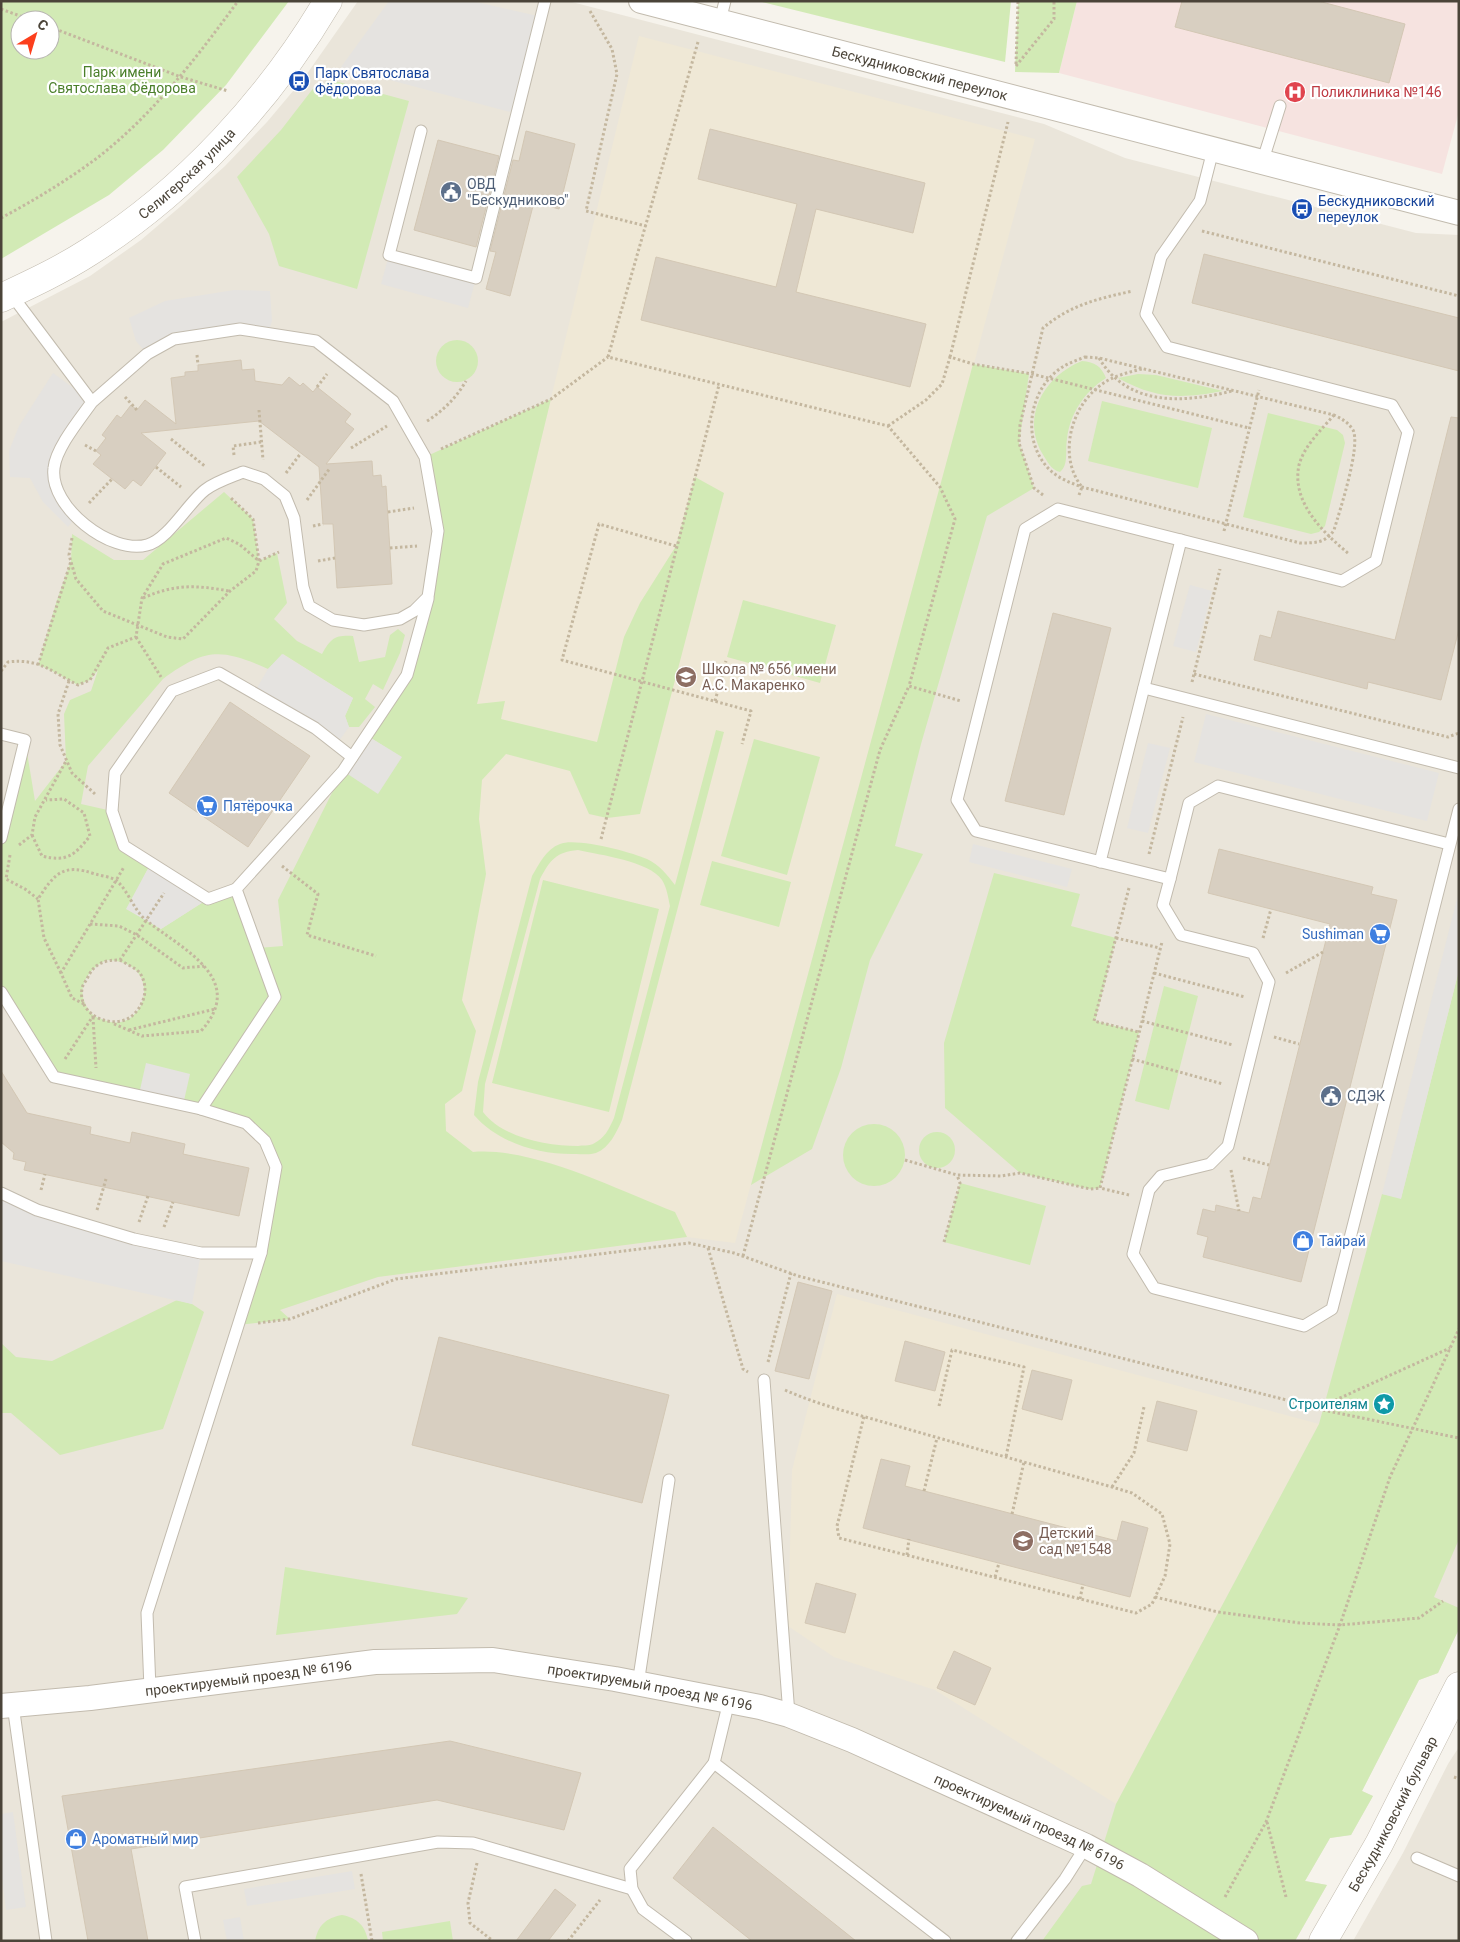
<svg xmlns="http://www.w3.org/2000/svg" width="1460" height="1942" font-family="Roboto,sans-serif">
<rect width="100%" height="100%" fill="#f6f3ec"/>
<!-- residential -->
<g fill="#eae5da">
<polygon points="358,1 568,1 1044,124 1125,158 1416,233 1459,235 1459,1628 1438,1673 1419,1680 1362,1791 1373,1796 1351,1835 1330,1838 1305,1881 1327,1885 1295,1941 1,1941 1,322 90,276 141,240 181,206 225,166 267,122 304,78"/>
<polygon points="1459,1747 1459,1941 1353,1941 1403,1853 1448,1764"/>
</g>
<!-- education -->
<g fill="#efe8d6">
<polygon points="639,36 1035,139 735,1243 687,1237 378,1277 458,781"/>
<polygon points="837,1294 1319,1424 1116,1804 935,1690 834,1657 788,1626 792,1470"/>
</g>
<!-- medical -->
<polygon fill="#f6e3e0" points="1077,1 1459,1 1459,111 1442,174 1059,73"/>
<!-- green -->
<g fill="#d2eab5" fill-rule="evenodd">
<path d="M1,1H289L226,85L163,150L109,195L1,259ZM20,20H50V50H20Z"/>
<polygon points="758,1 1011,1 1005,62"/>
<polygon points="1018,1 1077,1 1059,73 1015,72"/>
<polygon points="335,81 409,101 357,289 279,266 269,234 237,177 281,130 315,86"/>
<circle cx="457" cy="361" r="21"/>
<path d="M1082,361C1095,362 1101,366 1106,378C1084,392 1070,414 1067,439C1065,450 1069,465 1060,472C1051,470 1047,461 1042,453C1021,415 1045,376 1082,361Z"/>
<polygon points="973,364 1029,374 1019,443 1034,488 987,516 921,744 895,846 923,854 870,960 841,1068 812,1149 751,1185"/>
<path d="M1138,374L1156,375L1223,391C1181,399 1156,399 1118,378Z"/>
<path d="M551,399L477,704L505,701L501,719L597,742L624,637L640,603L676,546L695,477L724,493L640,814L607,818L589,814L570,771L506,754L482,780L479,819L486,874L462,1000L476,1031L462,1091L445,1104L446,1131L473,1152C535,1147 617,1190 675,1212L687,1237L378,1277L280,1310L290,1319L238,1325L276,1167L246,1123L54,1077L1,992V838L25,740L35,801L66,761L64,714L70,700L91,691L98,670L90,680L78,685C64,678 53,670 38,665L57,600L71,561L72,534L114,560H143L224,492L253,519L259,561L277,553L287,603L274,619L297,641L322,654C331,638 335,635 353,636L359,662L385,657L390,635L398,629L405,635L400,653L383,690L373,684L365,699L375,707L359,727H349L345,716L353,698L283,654L268,669C221,648 205,648 163,679L88,766L81,804L112,811L124,846L151,863L127,909L161,929L208,899L236,889L258,948L283,946L278,900L343,771L401,757L366,735L407,675L438,531L425,457ZM106,960C168,961 145,1037 104,1020C99,1018 95,1017 91,1013C74,992 84,972 106,960Z"/>
<polygon points="1102,401 1212,428 1198,488 1088,461"/>
<polygon points="1268,413 1337,430 1343,435 1345,443 1325,526 1319,532 1311,534 1243,517"/>
<polygon points="743,600 836,625 820,683 727,657"/>
<path d="M716,730L724,732L622,1120C616,1133 610,1147 596,1153C590,1155 582,1154 576,1154C540,1155 498,1143 474,1115L478,1082L532,876C539,864 546,849 560,844C575,837 632,852 647,859C660,865 667,875 675,885ZM578,850C600,855 649,861 662,880C667,888 668,897 670,906L614,1118C609,1129 605,1138 593,1144C589,1146 583,1145 578,1146C547,1146 503,1138 483,1112L485,1084L540,879C550,860 556,852 578,850Z"/>
<polygon points="754,739 820,757 787,875 721,856"/>
<polygon points="712,861 791,882 779,927 700,905"/>
<polygon points="994,873 1080,894 1071,926 1116,938 1095,1021 1139,1032 1100,1188 1090,1189 1020,1173 945,1108 944,1043"/>
<polygon points="543,880 659,909 609,1112 492,1083"/>
<polygon points="1459,970 1459,1539 1434,1597 1459,1608 1459,1629 1438,1673 1419,1680 1362,1791 1373,1796 1351,1835 1330,1838 1305,1881 1327,1885 1295,1941 1042,1941 1082,1886 1091,1884 1116,1804 1319,1424 1382,1194 1401,1198"/>
<polygon points="1164,986 1198,996 1169,1110 1135,1101"/>
<circle cx="874" cy="1155" r="31"/>
<circle cx="937" cy="1150" r="18"/>
<polygon points="960,1183 1046,1206 1030,1265 944,1242"/>
<polygon points="177,1300 192,1304 204,1312 163,1429 60,1455 11,1413 1,1413 1,1343 16,1357 52,1361"/>
<polygon points="285,1567 468,1598 457,1614 276,1635"/>
<path d="M342,1915C357,1918 365,1925 368,1941H315C318,1925 326,1918 342,1915Z"/>
<polygon points="450,1921 453,1941 383,1941 382,1932"/>
</g>
<!-- parking -->
<g fill="#e5e3e0">
<polygon points="389,1 472,1 542,17 518,114 341,67"/>
<polygon points="389,255 476,278 468,308 381,284"/>
<polygon points="234,290 270,291 272,321 268,333 240,329 174,339 147,354 136,341 129,318 165,301"/>
<polygon points="53,373 92,402 54,469 75,518 68,527 43,502 30,478 10,477 9,451 19,426"/>
<polygon points="1190,585 1212,591 1196,652 1173,646"/>
<polygon points="282,654 353,698 345,716 349,727 336,745 254,693 268,669"/>
<polygon points="1206,714 1439,773 1427,821 1194,762"/>
<polygon points="366,735 402,757 378,794 343,771"/>
<polygon points="1148,743 1170,748 1148,833 1127,828"/>
<polygon points="973,844 1072,869 1067,887 969,862"/>
<polygon points="151,863 208,899 161,929 126,909"/>
<polygon points="1459,891 1459,970 1401,1199 1382,1194"/>
<polygon points="146,1063 190,1074 183,1105 139,1094"/>
<polygon points="1,1193 8,1197 201,1253 192,1304 1,1261"/>
<polygon points="13,1812 26,1907 6,1910 1,1873 1,1814"/>
<polygon points="352,1871 355,1889 247,1906 244,1889"/>
<polygon points="240,1917 244,1941 227,1941 223,1920"/>
</g>
<!-- building -->
<g fill="#d8cfc1" stroke="#d3c7b4">
<polygon points="1182,1 1318,1 1405,24 1389,83 1175,27"/>
<polygon points="710,129 925,183 913,233 816,209 796,292 926,324 910,387 641,320 656,257 776,287 797,204 698,179"/>
<polygon points="526,131 575,144 559,209 534,202 510,296 486,289 496,252 490,251 513,160 519,161"/>
<polygon points="438,140 499,156 476,247 414,230"/>
<polygon points="1204,254 1459,318 1459,371 1192,303"/>
<polygon points="241,360 242,370 254,369 255,381 282,385 289,377 300,386 303,383 313,392 317,387 351,414 345,422 354,429 326,464 372,461 373,476 381,475 382,487 386,486 392,584 337,588 333,524 323,524 319,467 259,421 141,433 166,453 141,486 133,480 125,489 93,464 101,455 96,451 106,438 102,435 117,415 121,418 131,405 137,410 145,400 176,424 171,378 185,376 185,372 198,371 198,365"/>
<polygon points="1451,417 1459,418 1459,629 1441,700 1368,682 1367,689 1254,660 1260,635 1271,638 1278,611 1395,640"/>
<polygon points="1053,613 1111,628 1064,815 1005,801"/>
<polygon points="230,702 310,756 248,847 169,793"/>
<polygon points="1219,849 1373,887 1371,894 1397,900 1301,1282 1203,1257 1208,1237 1197,1234 1203,1209 1215,1212 1216,1205 1249,1213 1253,1197 1261,1199 1330,924 1208,893"/>
<polygon points="1,1071 27,1113 91,1127 90,1134 130,1143 132,1132 185,1144 183,1154 249,1168 239,1216 24,1170 26,1162 13,1159 14,1153 1,1142"/>
<polygon points="798,1282 832,1291 809,1379 775,1371"/>
<polygon points="439,1337 669,1395 642,1503 412,1445"/>
<polygon points="905,1341 945,1352 935,1391 895,1381"/>
<polygon points="1032,1370 1072,1380 1062,1420 1022,1409"/>
<polygon points="1157,1401 1197,1411 1187,1451 1147,1441"/>
<polygon points="881,1459 910,1466 905,1486 1117,1541 1122,1521 1148,1528 1130,1597 863,1528"/>
<polygon points="816,1583 856,1594 845,1633 805,1623"/>
<polygon points="954,1651 991,1668 975,1705 937,1688"/>
<polygon points="450,1741 581,1773 564,1830 437,1800 131,1849 148,1941 88,1941 62,1796"/>
<polygon points="713,1827 856,1941 752,1941 673,1878"/>
<polygon points="555,1889 576,1905 548,1941 516,1941"/>
</g>
<g fill="none" stroke-linecap="round" stroke-linejoin="round">
<!-- service casing -->
<g stroke="#c2bbae" stroke-width="13">
<g id="service">
<polyline points="720,21 725,1"/>
<polyline points="421,131 389,255 476,278 545,1"/>
<polyline points="1213,150 1200,201 1161,257 1146,314 1167,347 1392,405 1408,432 1376,561 1342,581 1058,509 1025,529 957,800 976,831 1170,879 1189,803 1218,786 1449,844"/>
<polyline points="1262,163 1280,106"/>
<path d="M11,294L92,402C80,419 56,448 54,468C49,507 111,555 147,545C168,540 188,503 205,490C215,482 231,477 243,472L264,479L285,496L294,518L303,587L309,606L333,620L364,625L400,619L414,611L428,597L438,531L425,457L393,401L316,341L240,329L174,339L147,354L92,402"/>
<polyline points="1144,688 1459,768"/>
<polyline points="1,734 25,740 1,838"/>
<polyline points="1100,862 1181,540"/>
<polyline points="1170,879 1163,905 1181,935 1253,953 1269,982 1228,1146 1210,1164 1161,1176 1149,1190 1133,1254 1154,1288 1304,1326 1332,1309 1459,809"/>
<polyline points="236,889 208,899 124,846 112,811 115,773 172,691 219,673 315,728 352,757"/>
<polyline points="1,992 54,1077 201,1109 246,1123 265,1141 276,1167 261,1253 147,1613 150,1689"/>
<polyline points="201,1109 275,997 236,889 343,771 407,675 428,599"/>
<polyline points="1,1193 37,1210 134,1239 201,1253 261,1253"/>
<polyline points="764,1380 789,1715"/>
<polyline points="638,1684 669,1480"/>
<polyline points="729,1701 714,1763 945,1941"/>
<polyline points="13,1705 46,1941"/>
<polyline points="1417,1858 1459,1876"/>
<polyline points="195,1941 185,1887 438,1842 473,1843 632,1889"/>
<polyline points="686,1941 643,1909 632,1889 630,1869 714,1763"/>
<polyline points="1017,1941 1065,1879 1086,1846"/>
</g>
</g>
<!-- minor casing -->
<g stroke="#c2bbae" stroke-width="26">
<g id="minor">
<path id="s1" d="M641,1L1459,213"/>
<path id="s2" d="M1,1706L90,1698L375,1662L493,1660L615,1679L760,1707L789,1715L852,1740L1086,1846L1140,1875L1246,1941"/>
</g>
</g>
<!-- tertiary casing -->
<g stroke="#c2bbae" stroke-width="29">
<g id="tertiary">
<path id="s3" d="M1,298C31,284 61,270 89,252C186,191 270,99 328,1"/>
<path id="s4" d="M1323,1941L1379,1844L1459,1686"/>
</g>
</g>
<!-- path -->
<g stroke="#c4b79f" stroke-width="3" stroke-dasharray="2.5 2.5" stroke-linecap="butt">
<polyline points="1,9 31,20"/>
<polyline points="590,11 612,49 617,74 586,211 646,226"/>
<polyline points="50,27 181,77 228,91"/>
<polyline points="698,42 608,357 888,426 940,487 955,519 909,686 961,701"/>
<polyline points="1016,64 1018,1"/>
<polyline points="1016,66 1054,19 1054,1"/>
<path d="M1,218C35,200 71,178 101,155C155,112 198,56 238,1"/>
<polyline points="1202,231 1459,296"/>
<polyline points="197,355 198,365"/>
<polyline points="950,357 1008,122"/>
<path d="M1085,357L1099,358L1334,415C1342,419 1348,422 1353,430C1361,446 1340,510 1334,530C1326,543 1315,543 1300,543L1082,487C1071,483 1060,479 1051,471C1022,444 1027,395 1057,371C1065,364 1075,361 1085,357Z"/>
<path d="M1099,358C1128,407 1184,403 1232,391"/>
<polyline points="317,387 327,374"/>
<polyline points="125,397 137,410"/>
<polyline points="259,410 263,460"/>
<path d="M1334,415C1322,429 1304,446 1299,465C1291,503 1324,533 1349,554"/>
<path d="M427,421C443,411 456,398 466,381"/>
<polyline points="888,426 926,400 942,384 950,357 973,364 1032,374 1249,428"/>
<polyline points="171,439 206,467"/>
<polyline points="85,445 96,451"/>
<polyline points="351,448 387,426"/>
<polyline points="441,449 551,399 608,357"/>
<polyline points="234,455 233,446 261,442"/>
<polyline points="156,467 181,487"/>
<polyline points="286,473 301,453"/>
<path d="M1043,495L1034,488L1019,443L1020,425L1043,328C1070,305 1100,298 1133,291"/>
<path d="M1079,495L1082,487C1059,459 1069,412 1096,389C1109,377 1125,373 1142,369"/>
<polyline points="307,500 330,468"/>
<polyline points="89,503 112,479"/>
<polyline points="388,512 414,508"/>
<polyline points="313,526 323,524"/>
<polyline points="1224,531 1259,390"/>
<polyline points="72,538 69,555 76,579 103,611 167,637 183,639 230,591 256,571 259,561 253,519 231,498"/>
<polyline points="676,546 599,524 562,660 751,711 742,744"/>
<polyline points="390,548 417,546"/>
<polyline points="318,561 335,558"/>
<path d="M143,598C175,584 196,585 229,591"/>
<polyline points="136,637 161,677"/>
<polyline points="38,665 71,561"/>
<path d="M1,671L8,662C39,658 52,672 78,685L90,680L108,648L136,637L142,598L163,564L226,538L239,544L259,561L279,552"/>
<polyline points="1194,674 1448,737 1459,733"/>
<polyline points="69,681 58,714 60,745 72,773 95,794"/>
<polyline points="1192,682 1220,569"/>
<polyline points="715,701 726,661"/>
<path d="M32,835L42,856C67,862 74,856 90,836L84,813L64,799L46,800"/>
<polyline points="601,839 719,385"/>
<polyline points="19,845 32,835 35,817 66,761"/>
<polyline points="1149,854 1183,717"/>
<polyline points="10,855 6,879 25,889 38,899"/>
<polyline points="282,866 318,894 307,935 376,956"/>
<polyline points="1129,888 1094,1021 1139,1032"/>
<polyline points="90,924 119,926 137,935 183,968 204,966"/>
<polyline points="1116,938 1160,948"/>
<polyline points="1263,938 1271,909"/>
<path d="M120,960C126,964 136,968 140,973C149,987 145,1004 133,1015C116,1031 77,1017 82,989C82,986 85,982 87,979C94,963 104,960 120,960L164,893"/>
<path d="M61,973L44,938L38,899C55,873 63,863 95,874C102,876 112,877 117,881C129,892 134,911 147,921C182,949 248,979 201,1031L142,1036L112,1023"/>
<polyline points="1154,973 1245,997"/>
<polyline points="1286,973 1323,952"/>
<polyline points="84,1004 72,998 61,973 124,867"/>
<polyline points="93,1017 96,1068"/>
<polyline points="1142,1021 1233,1045"/>
<polyline points="129,1030 215,1009"/>
<polyline points="1274,1037 1299,1044"/>
<polyline points="65,1059 93,1016"/>
<polyline points="1132,1059 1223,1084"/>
<polyline points="1243,1158 1269,1165"/>
<polyline points="905,1160 957,1175 1001,1176 1020,1173 1090,1189 1100,1188"/>
<polyline points="1231,1170 1239,1211"/>
<polyline points="41,1190 45,1174"/>
<polyline points="1129,1195 1100,1188 1162,942"/>
<polyline points="97,1210 106,1179"/>
<polyline points="139,1222 148,1196"/>
<polyline points="164,1227 173,1202"/>
<polyline points="944,1242 960,1183 957,1175"/>
<polyline points="708,1248 743,1369 748,1372"/>
<polyline points="743,1256 880,750 909,686"/>
<polyline points="258,1323 290,1319 396,1279 689,1243 734,1253 798,1276 1318,1408 1450,1348"/>
<polyline points="768,1362 791,1273"/>
<path d="M785,1390C823,1407 864,1416 904,1428C973,1448 1042,1467 1112,1487L1132,1493L1162,1514L1170,1544L1165,1576L1152,1604L1136,1613L839,1538L837,1526L864,1416"/>
<polyline points="939,1406 952,1350 1024,1367 1006,1457"/>
<polyline points="1318,1409 1459,1438"/>
<polyline points="1112,1487 1134,1453 1144,1407"/>
<polyline points="924,1491 937,1438"/>
<polyline points="1012,1514 1024,1462"/>
<polyline points="907,1555 909,1539"/>
<polyline points="995,1577 999,1563"/>
<polyline points="1155,1597 1218,1612 1300,1623 1340,1625 1419,1618 1443,1601"/>
<polyline points="1080,1599 1083,1584"/>
<polyline points="1454,1777 1459,1779"/>
<polyline points="1267,1822 1286,1897"/>
<polyline points="477,1863 468,1903 470,1923 493,1941"/>
<polyline points="361,1874 372,1941"/>
<polyline points="1225,1897 1266,1822 1340,1625 1390,1477 1459,1329"/>
<polyline points="568,1941 600,1900"/>
</g>
<!-- service -->
<use href="#service" stroke="#fff" stroke-width="11"/>
<!-- minor -->
<use href="#minor" stroke="#fff" stroke-width="24"/>
<!-- tertiary -->
<use href="#tertiary" stroke="#fff" stroke-width="28"/>
</g>
<!-- icons -->
<defs>
<g id="bus-disc" transform="scale(1.125)"><circle r="9.5" fill="#1a4fb4" stroke="#fff"/><path d="M-5-6H5V4H4V6H2V4H-2V6H-4V4H-5ZM-3.5-4V0h7V-4ZM-3.5 1.2v1.5H-2V1.2ZM2 1.2v1.5H3.5V1.2Z" fill="#fff"/></g>
<g id="hospital-disc" transform="scale(1.125)"><circle r="9.5" fill="#e0444e" stroke="#fff"/><path d="M-5-5h3v3.5h4V-5h3V5h-3V1.5h-4V5h-3Z" fill="#fff"/></g>
<g id="civic-disc" transform="scale(1.125)"><circle r="9.5" fill="#5c6f8a" stroke="#fff"/><path d="M-.6-6.5H3V-4.5H.6V-3L4-1V1h2V6H-6V1h2V-1L-.6-3ZM-1.2 2.5V6h2.4V2.5Z" fill="#fff"/></g>
<g id="school-disc" transform="scale(1.125)"><circle r="9.5" fill="#8d6e63" stroke="#fff"/><path d="M0-5L7-2L0 1L-7-2ZM-4 1L0 2.5L4 1V4Q0 6-4 4Z" fill="#fff"/></g>
<g id="supermarket-disc" transform="scale(1.125)"><circle r="9.5" fill="#3f7fe0" stroke="#fff"/><path d="M-6-5.5h2.5l.6 2H6L4.5 2H-2.5L-4.4-4H-6ZM-1.5 3.2a1.3 1.3 0 1 0 .1 0ZM3 3.2a1.3 1.3 0 1 0 .1 0Z" fill="#fff"/></g>
<g id="shop-disc" transform="scale(1.125)"><circle r="9.5" fill="#3f7fe0" stroke="#fff"/><path d="M-5-2.5h2.3a2.7 3.5 0 0 1 5.4 0H5L5.5 6h-11ZM-1.5-2.5h3a1.5 2.3 0 0 0-3 0Z" fill="#fff"/></g>
<g id="sight-disc" transform="scale(1.125)"><circle r="9.5" fill="#0f9aa8" stroke="#fff"/><path d="M0-6L1.8-2.2L6-1.7L2.9 1.2L3.7 5.4L0 3.3L-3.7 5.4L-2.9 1.2L-6-1.7L-1.8-2.2Z" fill="#fff"/></g>
</defs>
<g fill-rule="evenodd">
<use href="#bus-disc" x="299" y="81"/>
<use href="#hospital-disc" x="1295" y="92"/>
<use href="#civic-disc" x="451" y="192"/>
<use href="#bus-disc" x="1302" y="209"/>
<use href="#school-disc" x="686" y="677"/>
<use href="#supermarket-disc" x="207" y="806"/>
<use href="#supermarket-disc" x="1380" y="934"/>
<use href="#civic-disc" x="1331" y="1096"/>
<use href="#shop-disc" x="1303" y="1241"/>
<use href="#sight-disc" x="1384" y="1404"/>
<use href="#school-disc" x="1023" y="1541"/>
<use href="#shop-disc" x="76" y="1839"/>
</g>
<g text-anchor="middle" stroke-width="4.5" stroke-linejoin="round" paint-order="stroke">
<!-- park labels -->
<g font-size="14" fill="#4a7f2a" stroke="#fff">
<text x="122" y="77">Парк имени<tspan x="122" dy="16">Святослава Фёдорова</tspan></text>
</g>
<!-- transit labels -->
<g font-size="14" fill="#164399" stroke="#fff" text-anchor="start">
<text x="315" y="78">Парк Святослава<tspan x="315" dy="16">Фёдорова</tspan></text>
<text x="1318" y="206">Бескудниковский<tspan x="1318" dy="16">переулок</tspan></text>
</g>
<!-- street labels -->
<g font-size="14" fill="#4b4439" stroke="#fff">
<text dy="5" stroke="none"><textPath href="#s1" startOffset="288">Бескудниковский переулок</textPath></text>
<text dy="5" stroke="none"><textPath href="#s3" startOffset="225">Селигерская улица</textPath></text>
<text dy="5" stroke="none"><textPath href="#s2" startOffset="249">проектируемый проезд № 6196</textPath></text>
<text dy="5" stroke="none"><textPath href="#s2" startOffset="654">проектируемый проезд № 6196</textPath></text>
<text dy="5" stroke="none"><textPath href="#s4" startOffset="145">Бескудниковский бульвар</textPath></text>
<text dy="5" stroke="none"><textPath href="#s2" startOffset="1059">проектируемый проезд № 6196</textPath></text>
</g>
<!-- health labels -->
<g font-size="14" fill="#be3a42" stroke="#fff" text-anchor="start">
<text x="1311" y="97">Поликлиника №146</text>
</g>
<!-- service labels -->
<g font-size="14" fill="#4e5e75" stroke="#fff" text-anchor="start">
<text x="467" y="189">ОВД<tspan x="467" dy="16">"Бескудниково"</tspan></text>
<text x="1347" y="1101">СДЭК</text>
</g>
<!-- education labels -->
<g font-size="14" fill="#785e54" stroke="#fff" text-anchor="start">
<text x="702" y="674">Школа № 656 имени<tspan x="702" dy="16">А.С. Макаренко</tspan></text>
<text x="1039" y="1538">Детский<tspan x="1039" dy="16">сад №1548</tspan></text>
</g>
<!-- shop labels -->
<g font-size="14" fill="#366cbe" stroke="#fff" text-anchor="start">
<text x="223" y="811">Пятёрочка</text>
<text x="1364" y="939" text-anchor="end">Sushiman</text>
<text x="1319" y="1246">Тайрай</text>
<text x="92" y="1844">Ароматный мир</text>
</g>
<!-- culture labels -->
<g font-size="14" fill="#0d838f" stroke="#fff" text-anchor="end">
<text x="1368" y="1409">Строителям</text>
</g>
</g>
<!-- border -->
<rect width="1460" height="1942" fill="none" stroke="#4b4439" stroke-width="5"/>
<!-- north arrow -->
<g transform="translate(35 35) rotate(38)"><circle r="24" fill="#ffffff" stroke="#b7b4b0"/>
<path d="M0-4L9 19L0 12L-9 19Z" fill="#fc3f1d"/>
<text y="-8" font-size="14" font-weight="bold" text-anchor="middle" fill="#4b4439">С</text>
</g>
</svg>
